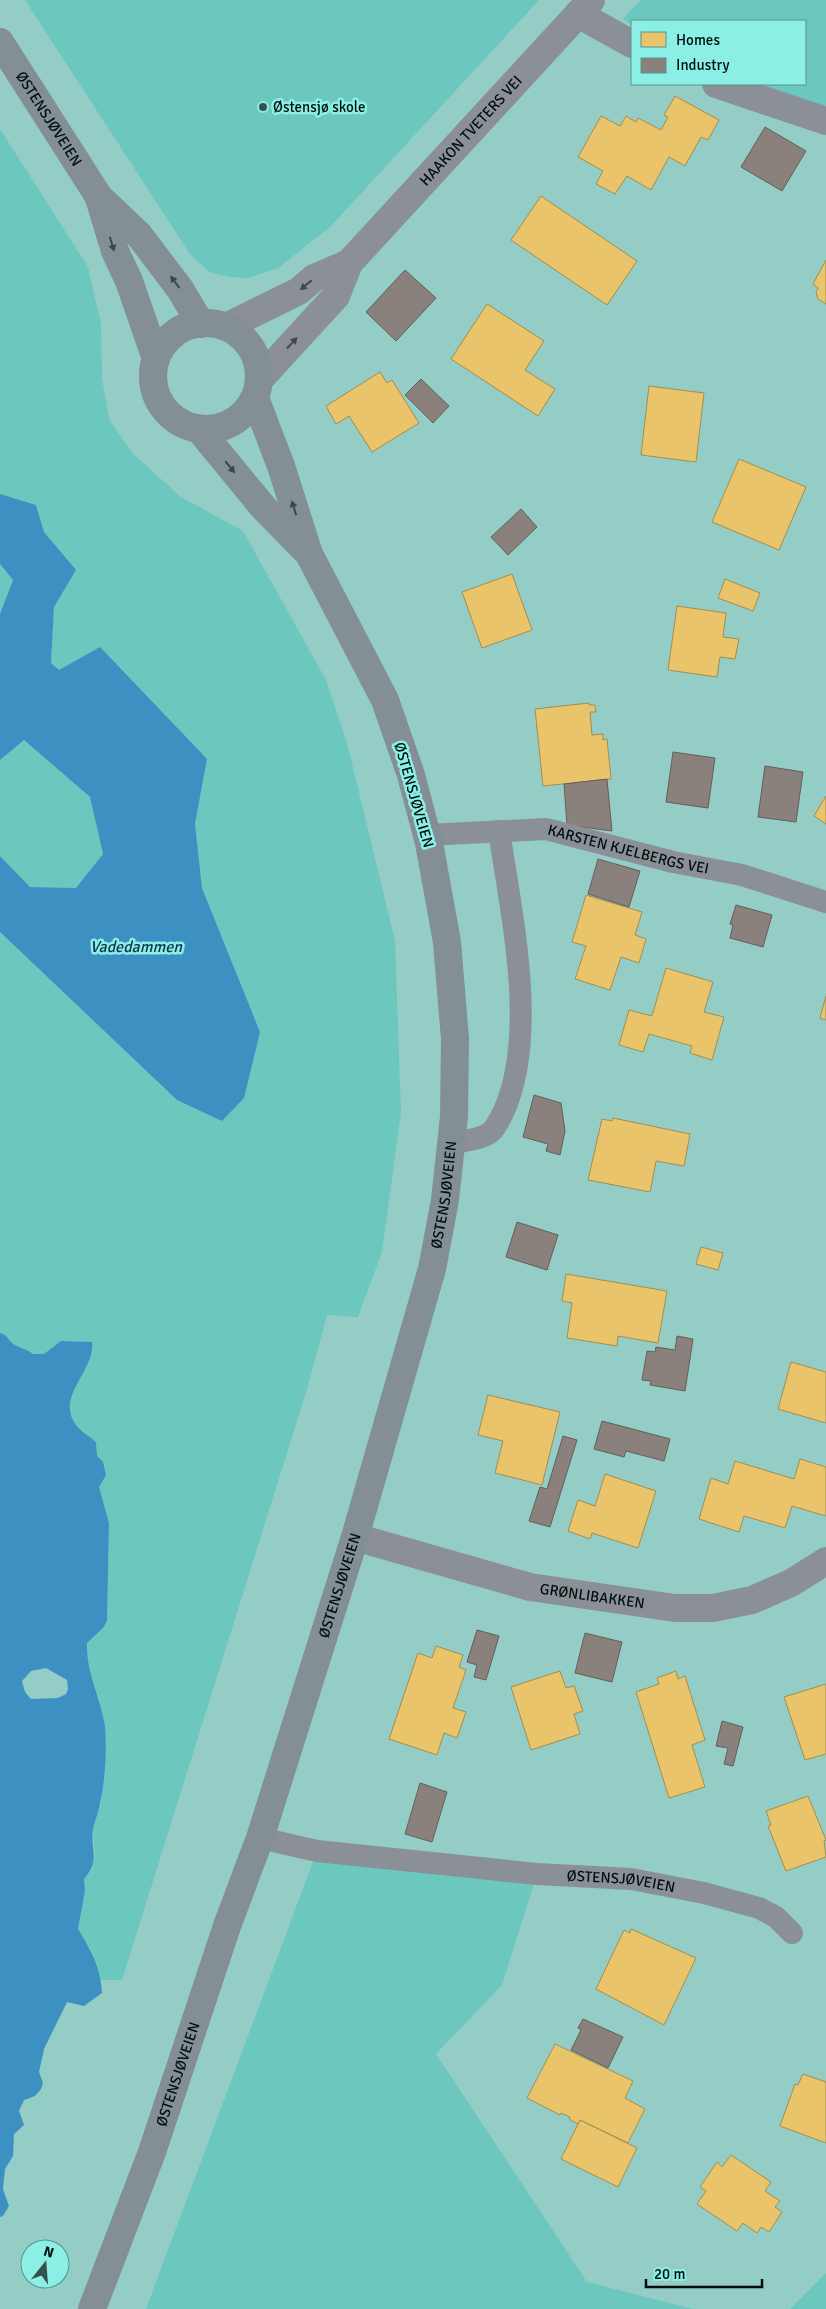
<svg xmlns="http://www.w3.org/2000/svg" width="826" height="2309" font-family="Signika,sans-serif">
<rect width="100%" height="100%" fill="#94ccc6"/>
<!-- green -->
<g fill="#6cc7bf">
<polygon points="25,0 539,0 330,227 278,268 248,278 230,277 209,272 190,254"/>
<polygon points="641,0 826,0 826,109 761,84 805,84 805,21 632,21 632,26 623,19"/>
<path d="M0,129L88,267L101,324L102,378L109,419L132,453L181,497L243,531L326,680L347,743L395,941L401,1113L382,1252L358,1317L327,1315L307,1389L122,1980H101L92,1952L78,1929L85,1891L84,1879L92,1870L95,1856L93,1830L101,1802L105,1730L99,1698L93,1688L86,1661L87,1643L103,1628L107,1620L109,1523L99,1487L96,1442C89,1436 78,1429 73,1420C59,1394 96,1368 92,1342L61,1341L44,1354H33C26,1348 20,1348 13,1344C8,1340 6,1335 0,1333V932L177,1100L260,1032L202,888L195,824L207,759L59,670L51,663L54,607L75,570L44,532L36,505L0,494Z"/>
<polygon points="0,564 13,580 0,614"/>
<polygon points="24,740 90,797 103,854 77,888 30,887 0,856 0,760"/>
<polygon points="317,1851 537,1874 502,1985 436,2054 587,2282 693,2309 146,2309"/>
<polygon points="826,2273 826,2309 790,2309"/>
</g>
<!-- water -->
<g fill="#3d90c2" fill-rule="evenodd">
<polygon points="0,494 36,505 44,532 76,570 54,607 51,663 59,670 100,647 207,759 195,824 202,888 260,1032 244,1098 222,1121 177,1100 0,932 0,856 30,887 76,888 103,854 90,797 24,740 0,760 0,614 13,580 0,564"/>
<path d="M0,1333C6,1334 8,1339 12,1343C18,1348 26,1348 33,1354H44L61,1341L92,1342C96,1368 59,1394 73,1420C77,1429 89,1436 96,1442L97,1456L103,1462L106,1475L99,1487L109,1523L107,1621L103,1628L87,1643C86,1675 101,1697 105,1727C107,1748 105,1783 100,1803C99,1812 95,1820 93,1829C90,1850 101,1861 84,1879L85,1891L78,1929C91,1950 101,1968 102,1993L84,2006L67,2002L44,2049L39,2072L43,2083L41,2089L35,2096L24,2100L19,2111L24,2125L14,2134L13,2156L5,2169L3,2189L9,2206L3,2216L0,2217ZM46,1668L67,1680L68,1689L66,1694L58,1698L31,1699L25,1692L22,1681L31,1671Z"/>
</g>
<!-- homes -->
<g fill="#e9c46a" stroke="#a38e4e">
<polygon points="675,96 719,120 708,140 701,137 685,166 669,157 651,190 627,176 615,194 596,184 603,171 578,157 601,116 620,126 626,116 636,122 638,118 661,130 668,117 664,115"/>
<polygon points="541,196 637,261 607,305 511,240"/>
<polygon points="826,260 826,304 818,299 816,292 818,288 813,284"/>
<polygon points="487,304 544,341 525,370 555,389 538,416 451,359"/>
<polygon points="380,372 387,383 392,380 419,423 372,452 349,416 336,424 326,406"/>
<polygon points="649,386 704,393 696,462 641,455"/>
<polygon points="739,459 806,487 779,550 712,522"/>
<polygon points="512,574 532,630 482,648 462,592"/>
<polygon points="725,579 760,593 753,611 718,598"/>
<polygon points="677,606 726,613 723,637 739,639 735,659 720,657 717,677 668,670"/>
<polygon points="589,703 589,705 595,705 596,712 590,712 592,735 603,734 603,740 607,739 611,779 543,786 535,709"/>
<polygon points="826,796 826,824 814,816"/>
<polygon points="586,895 642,912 635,935 646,939 639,963 621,957 610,990 575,979 586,946 572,942"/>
<polygon points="666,968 713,982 704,1012 724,1017 712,1060 690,1053 692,1046 649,1034 643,1052 619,1045 629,1010 652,1016"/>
<polygon points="826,996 826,1020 820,1018"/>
<polygon points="613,1118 690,1134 684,1166 656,1161 650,1192 588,1180 602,1119 612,1121"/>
<polygon points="701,1247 723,1253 718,1270 696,1264"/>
<polygon points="566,1274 667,1291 658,1343 618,1336 617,1346 567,1338 572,1303 562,1301"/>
<polygon points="791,1362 826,1372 826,1423 778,1409"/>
<polygon points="488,1395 560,1412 542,1485 495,1473 503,1441 478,1435"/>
<polygon points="800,1459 826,1467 826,1516 792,1506 785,1528 744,1516 739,1532 699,1519 711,1478 728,1484 735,1461 794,1479"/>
<polygon points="605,1474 656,1491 638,1548 592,1533 590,1539 568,1531 578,1500 595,1506"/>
<polygon points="436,1646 463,1655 459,1667 466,1670 453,1708 466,1712 457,1738 444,1733 437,1755 389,1739 418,1653 432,1658"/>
<polygon points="560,1671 566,1688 574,1686 583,1711 574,1714 580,1734 531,1750 511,1687"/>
<polygon points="676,1671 678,1679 685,1676 705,1740 692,1745 705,1787 669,1798 636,1692 659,1684 657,1678"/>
<polygon points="826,1684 826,1754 805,1760 784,1697"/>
<polygon points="808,1796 826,1840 824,1841 826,1857 786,1871 768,1826 771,1825 766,1811"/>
<polygon points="631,1929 696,1958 664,2025 596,1989 624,1930 630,1933"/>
<polygon points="555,2044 633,2081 625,2098 645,2109 628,2143 580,2120 578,2124 569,2119 570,2117 561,2113 560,2115 527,2098"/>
<polygon points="803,2074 826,2082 826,2143 780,2126 795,2084 798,2085"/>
<polygon points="580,2120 637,2148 618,2187 561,2159"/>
<polygon points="731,2155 771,2182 765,2191 780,2201 775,2207 782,2212 769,2232 761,2227 757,2233 743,2223 737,2231 697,2204 706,2191 700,2187 717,2162 722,2167"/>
</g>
<!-- industry -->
<g fill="#8a817c" stroke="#615f5b">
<polygon points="765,127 806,151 782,191 741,167"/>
<polygon points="405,270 436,298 396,341 366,312"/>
<polygon points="421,379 449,406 433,423 405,395"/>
<polygon points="521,509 537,527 508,555 491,537"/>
<polygon points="673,752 715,758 708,808 666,802"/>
<polygon points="765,766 803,772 796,822 758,817"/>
<polygon points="607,779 612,831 567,825 564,784"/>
<polygon points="598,859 640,871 629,907 588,894"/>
<polygon points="736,905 772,915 763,947 730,938 733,925 730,924"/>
<polygon points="534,1095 561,1103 565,1131 560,1155 546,1151 548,1144 523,1137"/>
<polygon points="517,1222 558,1235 547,1270 506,1257"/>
<polygon points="677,1336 693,1339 685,1391 650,1385 651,1381 642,1380 647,1351 655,1352 656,1347 675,1350"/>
<polygon points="602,1421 670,1439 664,1461 626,1451 624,1457 594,1449"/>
<polygon points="563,1436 577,1440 550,1527 529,1521 540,1487 547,1489"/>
<polygon points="477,1630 499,1636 486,1680 474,1677 477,1665 467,1662"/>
<polygon points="585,1633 622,1642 612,1682 575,1673"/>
<polygon points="722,1721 743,1727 733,1766 724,1764 728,1748 716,1746"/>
<polygon points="420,1783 447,1792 432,1842 405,1834"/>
<polygon points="583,2019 623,2037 608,2068 571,2050 581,2030 578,2028"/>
</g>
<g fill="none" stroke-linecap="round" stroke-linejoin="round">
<!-- service -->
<g stroke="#8b9096" stroke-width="22">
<path id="s1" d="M427,835L546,829L673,862L742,875L826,902"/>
<path d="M451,1144C462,1141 478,1140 488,1134C495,1130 499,1120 503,1113C539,1035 511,913 499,831"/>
<path id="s2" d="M260,1838L317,1851L537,1874L631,1879L704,1893L759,1908L776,1917L792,1933"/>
</g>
<!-- minor -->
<g stroke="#8b9096" stroke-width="28">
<polyline points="578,14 632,44"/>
<polyline points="716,84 826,121"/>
<path id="s3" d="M355,1537L530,1587L675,1608H713L752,1600L791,1583L826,1561"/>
</g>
<!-- tertiary -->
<g stroke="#8b9096" stroke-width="28">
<polyline points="226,327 299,291 314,278 349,263"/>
<path id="s4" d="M260,379L336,296L349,263L591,0"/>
</g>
<!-- secondary -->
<g stroke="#838e95" stroke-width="28">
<path id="s5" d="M0,42L99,197L139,235L180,289L201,324"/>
<polyline points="99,198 115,251 129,281 156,359"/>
<circle cx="206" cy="376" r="53"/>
<polyline points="199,429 263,507 305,550"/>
<path id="s6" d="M92,2309L152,2152L227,1926L260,1838L355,1537L432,1269L445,1200L454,1117L455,1039L447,942L429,843L411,775L385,700L309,554L281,466L255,398"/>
</g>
</g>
<!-- one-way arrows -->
<defs><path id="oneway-solid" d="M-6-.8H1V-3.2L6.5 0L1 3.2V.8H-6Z" transform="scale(1.25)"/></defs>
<g fill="#3b484a">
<use href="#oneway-solid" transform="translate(112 244) rotate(73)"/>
<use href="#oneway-solid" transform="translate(175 282) rotate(-126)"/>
<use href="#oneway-solid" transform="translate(230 467) rotate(51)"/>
<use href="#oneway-solid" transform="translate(294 508) rotate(-107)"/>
</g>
<g fill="#3f494b">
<use href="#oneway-solid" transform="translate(306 285) rotate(140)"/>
<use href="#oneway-solid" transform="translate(292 343) rotate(-47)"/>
</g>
<!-- markers -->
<circle fill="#34514e" stroke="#8cefe6" stroke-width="2" cx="263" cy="107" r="5"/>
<g text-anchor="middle" stroke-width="5" stroke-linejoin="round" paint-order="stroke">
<!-- poi labels -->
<g font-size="15" fill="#000f0d" stroke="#8cefe6" text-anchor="start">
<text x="273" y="112">Østensjø skole</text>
</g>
<!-- street labels -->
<g font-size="15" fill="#000f0d" stroke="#8cefe6">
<text dy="5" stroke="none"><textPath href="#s5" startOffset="91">ØSTENSJØVEIEN</textPath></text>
<text dy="5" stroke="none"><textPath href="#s4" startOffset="328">HAAKON TVETERS VEI</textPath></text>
<text transform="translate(414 795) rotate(74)" y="5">ØSTENSJØVEIEN</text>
<text dy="5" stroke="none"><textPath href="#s1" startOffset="204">KARSTEN KJELBERGS VEI</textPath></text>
<text dy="5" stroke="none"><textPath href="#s6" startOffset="1170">ØSTENSJØVEIEN</textPath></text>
<text dy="5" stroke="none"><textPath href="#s6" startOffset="765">ØSTENSJØVEIEN</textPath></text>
<text dy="5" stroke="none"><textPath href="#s3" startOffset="245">GRØNLIBAKKEN</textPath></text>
<text dy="5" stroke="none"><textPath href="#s2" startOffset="364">ØSTENSJØVEIEN</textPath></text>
<text dy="5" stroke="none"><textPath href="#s6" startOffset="250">ØSTENSJØVEIEN</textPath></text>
</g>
<!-- water labels -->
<g font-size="16" font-style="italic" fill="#0e3250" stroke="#8cefe6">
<text x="136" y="952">Vadedammen</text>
</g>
</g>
<!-- legend -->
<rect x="631" y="20" width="175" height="65" fill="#8cefe6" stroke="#54958f"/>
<rect x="641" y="32" width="25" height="15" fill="#e9c46a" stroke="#54958f"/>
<text x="676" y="45" font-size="15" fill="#000f0d">Homes</text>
<rect x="641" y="58" width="25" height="15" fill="#8a817c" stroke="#54958f"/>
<text x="676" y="70" font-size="15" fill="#000f0d">Industry</text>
<!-- north arrow -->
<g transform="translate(45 2264) rotate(17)"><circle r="24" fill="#8cefe6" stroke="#54958f"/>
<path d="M0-4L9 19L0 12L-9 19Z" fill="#34514e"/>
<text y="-8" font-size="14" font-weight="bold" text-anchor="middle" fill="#000f0d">N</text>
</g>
<!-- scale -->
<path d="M646 2279v8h116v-8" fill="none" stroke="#000f0d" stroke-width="2.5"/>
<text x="654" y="2279" font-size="15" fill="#000f0d" stroke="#8cefe6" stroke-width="4" paint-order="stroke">20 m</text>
</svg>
